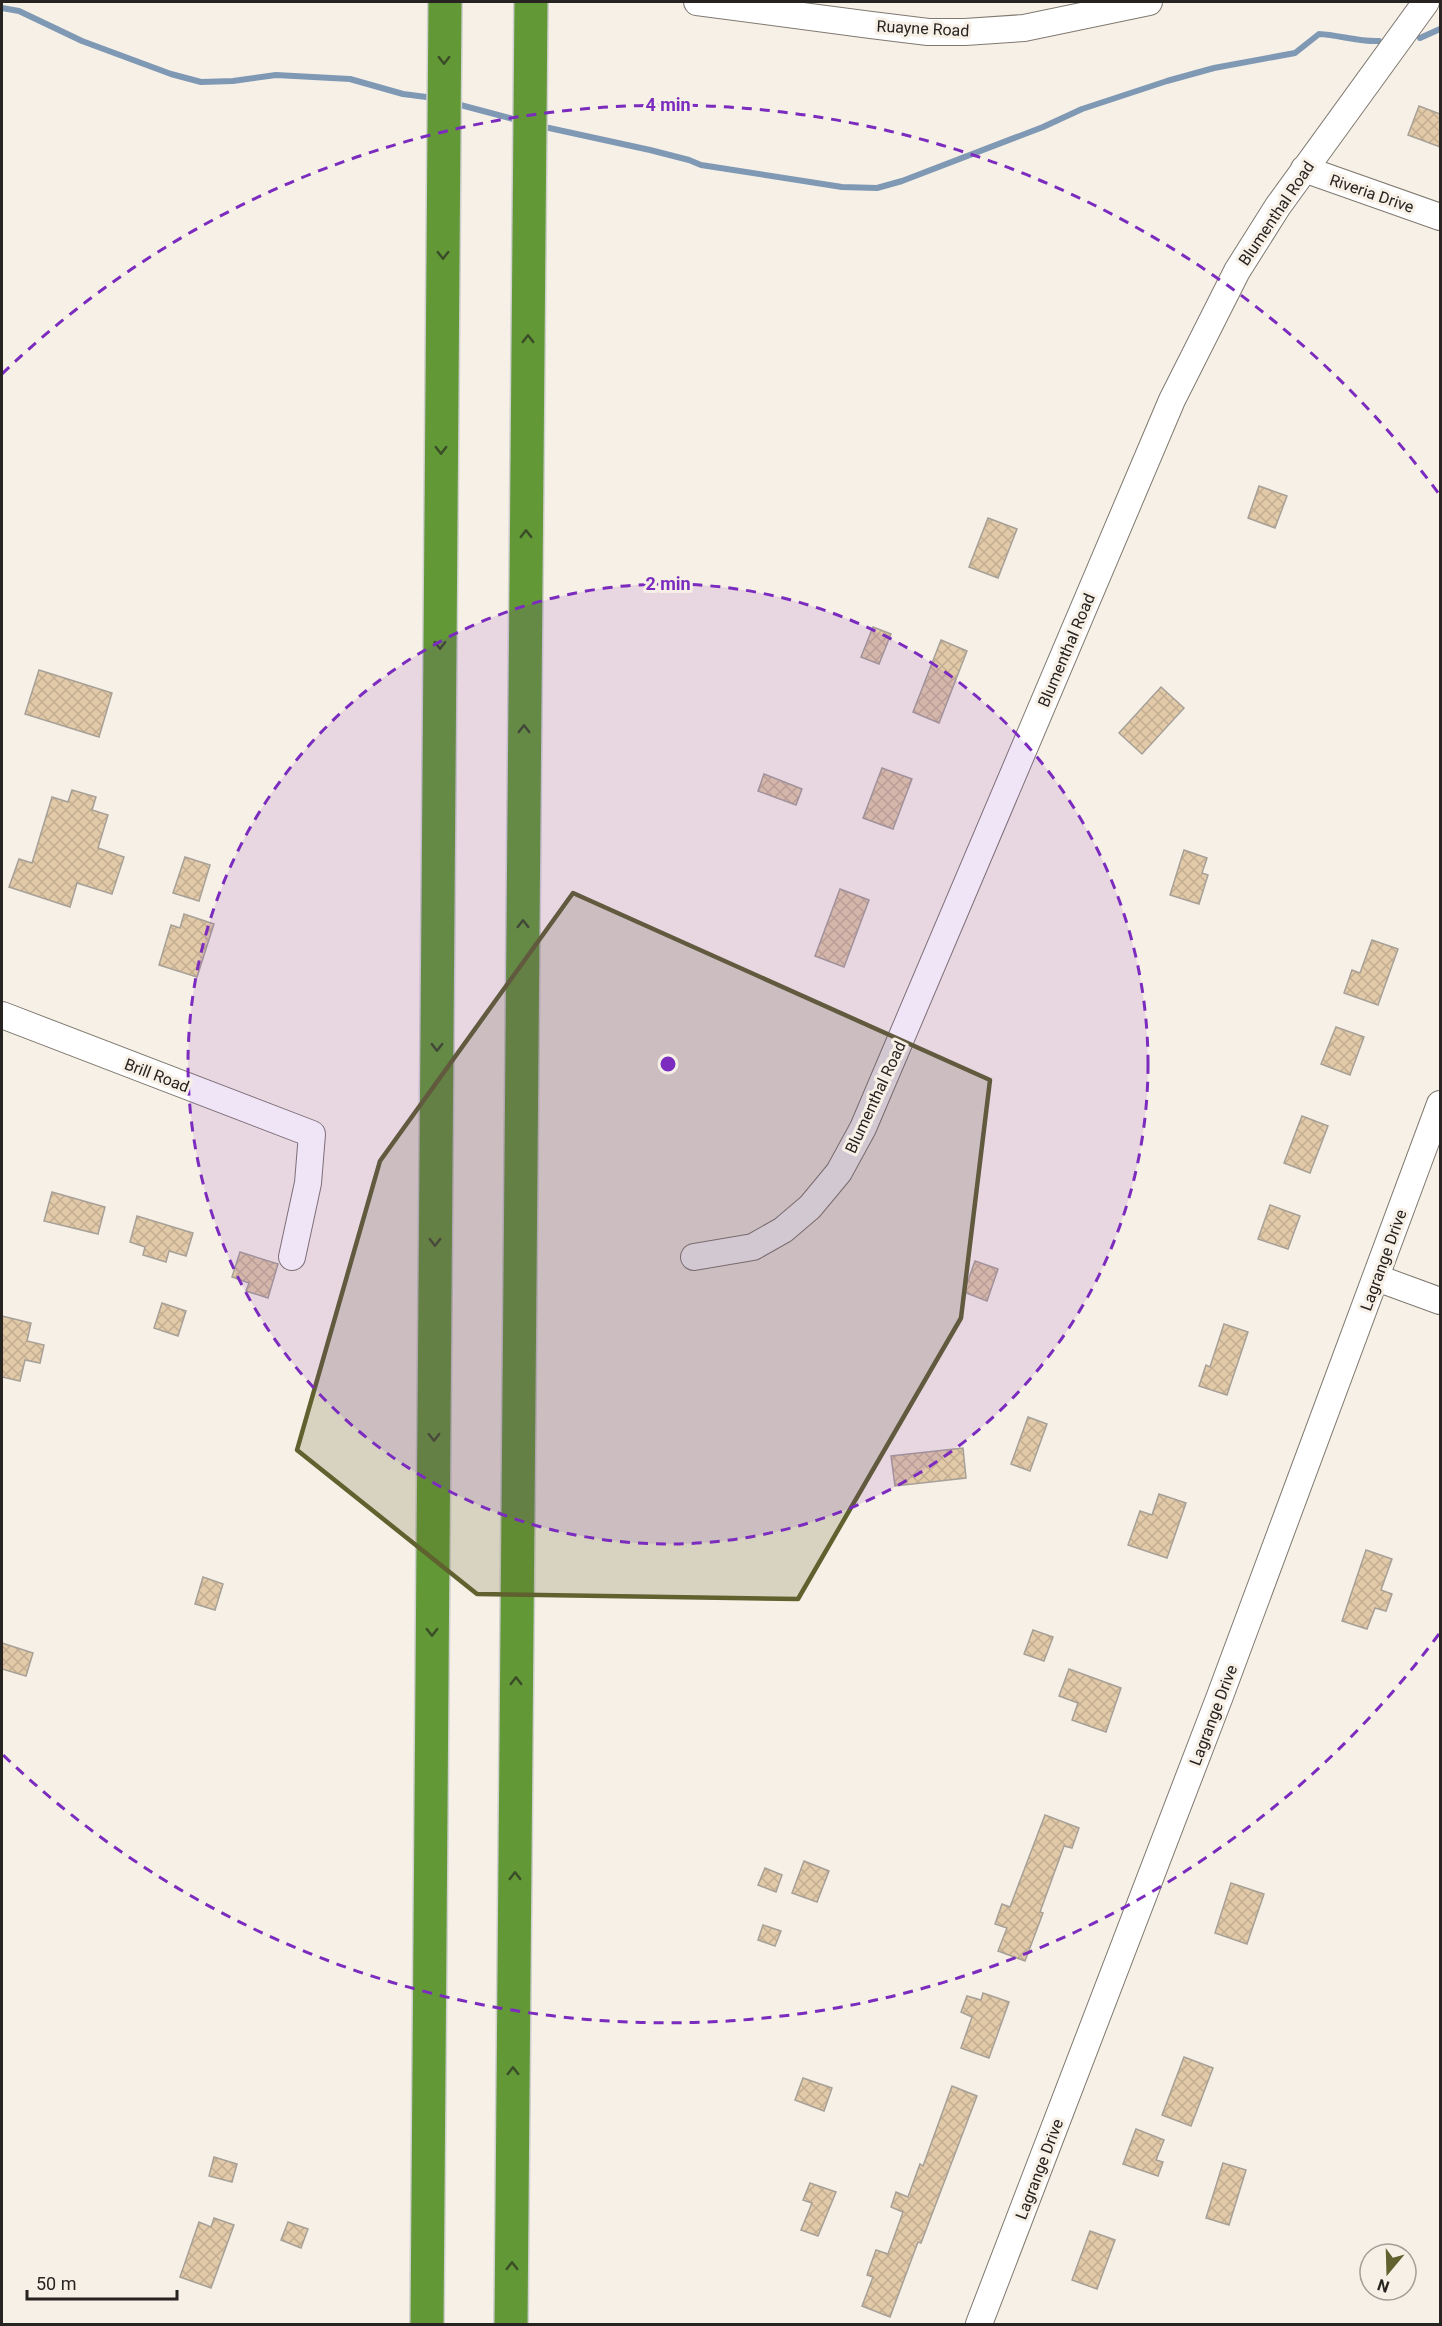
<svg xmlns="http://www.w3.org/2000/svg" width="1442" height="2326" font-family="Roboto,sans-serif">
<defs>
<pattern id="building-cross-hatch" width="8" height="8" patternUnits="userSpaceOnUse" patternTransform="scale(1.5)"><rect width="8" height="8" fill="#e2caa9"/><path d="M0 0l8 8M0 8l8-8" fill="none" stroke="#c2ad91"/></pattern>
</defs>
<rect width="100%" height="100%" fill="#f7f0e6"/>
<g fill="none" stroke-linecap="round" stroke-linejoin="round">
<!-- stream -->
<g stroke="#7f99b5" stroke-width="6">
<polyline points="2,8 19,11 82,41 171,74 201,82 233,81 276,75 350,79 403,94 434,98"/>
<polyline points="1420,38 1440,29"/>
<polyline points="453,103 521,121"/>
<path d="M540,126L650,150L689,160L701,165L842,187L877,188L902,181L1043,127L1082,109L1167,81L1214,68L1295,53L1319,34C1339,35 1359,42 1379,41"/>
</g>
</g>
<!-- building -->
<g fill="url(#building-cross-hatch)" stroke="#a7a097" stroke-width="1.5">
<polygon points="1419,106 1440,114 1440,147 1408,135"/>
<polygon points="1259,486 1287,496 1275,528 1248,518"/>
<polygon points="988,518 1017,529 998,578 969,567"/>
<polygon points="873,627 891,634 879,664 861,657"/>
<polygon points="941,640 967,651 939,723 913,712"/>
<polygon points="39,670 112,693 99,737 25,714"/>
<polygon points="1161,687 1184,708 1142,754 1119,733"/>
<polygon points="882,768 912,779 893,829 863,818"/>
<polygon points="764,774 802,789 796,805 758,791"/>
<polygon points="72,790 96,797 92,810 108,815 98,848 124,857 112,894 77,883 70,907 9,887 19,859 32,863 52,797 68,802"/>
<polygon points="1184,850 1207,858 1202,873 1208,875 1199,904 1170,895"/>
<polygon points="185,857 210,865 199,901 173,893"/>
<polygon points="840,889 869,900 844,967 815,956"/>
<polygon points="184,914 214,924 197,977 159,965 171,925 180,928"/>
<polygon points="1372,940 1398,949 1378,1005 1344,993 1352,970 1360,973"/>
<polygon points="1336,1027 1364,1037 1350,1075 1321,1064"/>
<polygon points="1302,1116 1328,1126 1310,1173 1284,1163"/>
<polygon points="52,1192 105,1207 98,1234 44,1221"/>
<polygon points="1270,1205 1300,1216 1288,1249 1258,1239"/>
<polygon points="137,1216 193,1233 186,1256 169,1251 166,1262 143,1255 145,1247 130,1242"/>
<polygon points="240,1252 278,1264 268,1298 246,1291 249,1283 232,1277"/>
<polygon points="975,1261 998,1269 987,1301 964,1292"/>
<polygon points="162,1303 186,1311 178,1336 154,1328"/>
<polygon points="2,1316 31,1323 27,1341 44,1345 40,1363 25,1360 20,1381 2,1377"/>
<polygon points="1224,1324 1248,1332 1227,1395 1199,1386 1206,1365 1210,1367"/>
<polygon points="1028,1417 1047,1424 1030,1471 1011,1464"/>
<polygon points="963,1448 966,1478 895,1486 891,1456"/>
<polygon points="1159,1494 1186,1503 1167,1558 1128,1545 1140,1511 1152,1515"/>
<polygon points="1366,1550 1392,1559 1381,1590 1392,1594 1386,1611 1375,1608 1367,1629 1342,1621"/>
<polygon points="203,1577 223,1584 215,1610 195,1604"/>
<polygon points="1033,1630 1053,1637 1044,1661 1024,1654"/>
<polygon points="2,1643 33,1653 26,1676 2,1669"/>
<polygon points="1069,1669 1121,1688 1106,1732 1072,1720 1078,1703 1059,1696"/>
<polygon points="1045,1815 1079,1828 1072,1848 1064,1846 1040,1912 1043,1913 1025,1961 998,1951 1007,1928 995,1924 1002,1904 1010,1907"/>
<polygon points="804,1861 829,1871 817,1902 792,1893"/>
<polygon points="765,1868 782,1875 776,1892 758,1885"/>
<polygon points="1231,1883 1264,1894 1247,1944 1215,1933"/>
<polygon points="763,1925 781,1931 775,1946 758,1940"/>
<polygon points="983,1993 1009,2002 989,2058 961,2048 972,2017 961,2012 967,1996 981,2000"/>
<polygon points="1184,2057 1213,2068 1191,2126 1162,2115"/>
<polygon points="803,2078 832,2088 824,2111 795,2100"/>
<polygon points="952,2086 977,2096 921,2243 918,2242 890,2317 862,2306 873,2277 867,2275 876,2250 888,2254 903,2212 891,2207 896,2192 908,2197 920,2164 923,2166"/>
<polygon points="1136,2129 1164,2140 1156,2160 1163,2162 1158,2176 1123,2164"/>
<polygon points="214,2157 237,2164 232,2182 209,2176"/>
<polygon points="1223,2163 1246,2170 1229,2225 1206,2218"/>
<polygon points="810,2183 836,2192 818,2236 801,2230 812,2203 803,2200"/>
<polygon points="214,2218 234,2225 211,2288 180,2277 199,2222 211,2227"/>
<polygon points="288,2222 308,2229 301,2248 281,2240"/>
<polygon points="1090,2231 1115,2240 1097,2289 1072,2280"/>
</g>
<g fill="none" stroke-linecap="round" stroke-linejoin="round">
<!-- minor casing -->
<g stroke="#7f7970" stroke-width="28">
<g id="minor">
<polyline points="697,2 871,25 928,32 965,32 1024,28 1149,2"/>
<polyline points="1304,169 1440,217"/>
<polyline points="2,1015 312,1134 308,1183 292,1257"/>
<polyline points="694,1257 753,1247 783,1230 810,1207 825,1189 839,1172 863,1128 1172,400 1237,271 1278,206 1426,2"/>
<polyline points="1377,1278 1440,1301"/>
<polyline points="979,2324 1220,1696 1440,1104"/>
</g>
</g>
<!-- highway casing -->
<g stroke="#cfcfce" stroke-width="36">
<g id="highway">
<polyline points="427,2324 445,2"/>
<polyline points="511,2324 531,2"/>
</g>
</g>
<!-- minor -->
<use href="#minor" stroke="#fff" stroke-width="26"/>
<!-- highway -->
<use href="#highway" stroke="#629836" stroke-width="33"/>
</g>
<!-- one-way arrows -->
<defs><path id="oneway-chevron" d="M-2-3.5L2.5 0L-2 3.5" fill="none" stroke-width="1.6" stroke-linecap="round" stroke-linejoin="round" transform="scale(1.5)"/></defs>
<g stroke="#3b4c28">
<use href="#oneway-chevron" transform="translate(444 60) rotate(90)"/>
<use href="#oneway-chevron" transform="translate(443 255) rotate(90)"/>
<use href="#oneway-chevron" transform="translate(528 339) rotate(-90)"/>
<use href="#oneway-chevron" transform="translate(441 450) rotate(90)"/>
<use href="#oneway-chevron" transform="translate(526 534) rotate(-90)"/>
<use href="#oneway-chevron" transform="translate(440 645) rotate(90)"/>
<use href="#oneway-chevron" transform="translate(524 729) rotate(-90)"/>
<use href="#oneway-chevron" transform="translate(523 924) rotate(-90)"/>
<use href="#oneway-chevron" transform="translate(437 1047) rotate(90)"/>
<use href="#oneway-chevron" transform="translate(435 1242) rotate(90)"/>
<use href="#oneway-chevron" transform="translate(434 1437) rotate(90)"/>
<use href="#oneway-chevron" transform="translate(432 1632) rotate(90)"/>
<use href="#oneway-chevron" transform="translate(516 1681) rotate(-90)"/>
<use href="#oneway-chevron" transform="translate(515 1876) rotate(-90)"/>
<use href="#oneway-chevron" transform="translate(513 2071) rotate(-90)"/>
<use href="#oneway-chevron" transform="translate(512 2266) rotate(-90)"/>
</g>
<!-- marked area -->
<path fill="#5f612e" fill-opacity="0.2" stroke="#5f612e" stroke-width="4.5" stroke-linejoin="round" d="M573,893L990,1080L961,1318L798,1599L477,1594L297,1450L380,1161Z"/>
<!-- distance rings -->
<circle cx="668" cy="1064" r="480" fill="#7b2cbf" fill-opacity=".12"/>
<g fill="none" stroke="#7b2cbf" stroke-width="3" stroke-dasharray="10 8">
<circle cx="668" cy="1064" r="480"/>
<path d="M1439 1634A959 959 0 0 1 2 1754M2 374A959 959 0 0 1 1439 494"/>
</g>
<g text-anchor="middle" stroke-width="6" stroke-linejoin="round" paint-order="stroke">
<!-- street labels -->
<g font-size="16" fill="#262320" stroke="#f7f0e6">
<text transform="translate(923 28) rotate(3)" y="6">Ruayne Road</text>
<text transform="translate(1372 193) rotate(19)" y="6">Riveria Drive</text>
<text transform="translate(1276 213) rotate(-56)" y="6">Blumenthal Road</text>
<text transform="translate(1066 650) rotate(-67)" y="6">Blumenthal Road</text>
<text transform="translate(157 1075) rotate(21)" y="6">Brill Road</text>
<text transform="translate(875 1097) rotate(-65)" y="6">Blumenthal Road</text>
<text transform="translate(1383 1260) rotate(-70)" y="6">Lagrange Drive</text>
<text transform="translate(1213 1715) rotate(-69)" y="6">Lagrange Drive</text>
<text transform="translate(1039 2169) rotate(-69)" y="6">Lagrange Drive</text>
</g>
</g>
<circle cx="668" cy="1064" r="9" fill="#7b2cbf" stroke="#f7f0e6" stroke-width="3"/>
<g font-size="18" text-anchor="middle" font-weight="bold" fill="#7b2cbf" stroke="#f7f0e6" stroke-width="6" stroke-linejoin="round" paint-order="stroke">
<text x="668" y="111">4 min</text>
<text x="668" y="590">2 min</text>
</g>
<!-- border -->
<rect width="1442" height="2326" fill="none" stroke="#262320" stroke-width="6"/>
<!-- north arrow -->
<g transform="translate(1388 2272) rotate(199)"><circle r="28" fill="#f7f0e6" stroke="#a39e97" stroke-width="1.5"/>
<path d="M0-4.5L10 22L0 15L-10 22Z" fill="#5f612e"/>
<text y="-9" font-size="16" font-weight="bold" text-anchor="middle" fill="#262320">N</text>
</g>
<!-- scale -->
<path d="M27 2290v9h150v-9" fill="none" stroke="#262320" stroke-width="3"/>
<text x="36" y="2290" font-size="18" fill="#262320" stroke="#f7f0e6" stroke-width="4.5" paint-order="stroke">50 m</text>
</svg>
